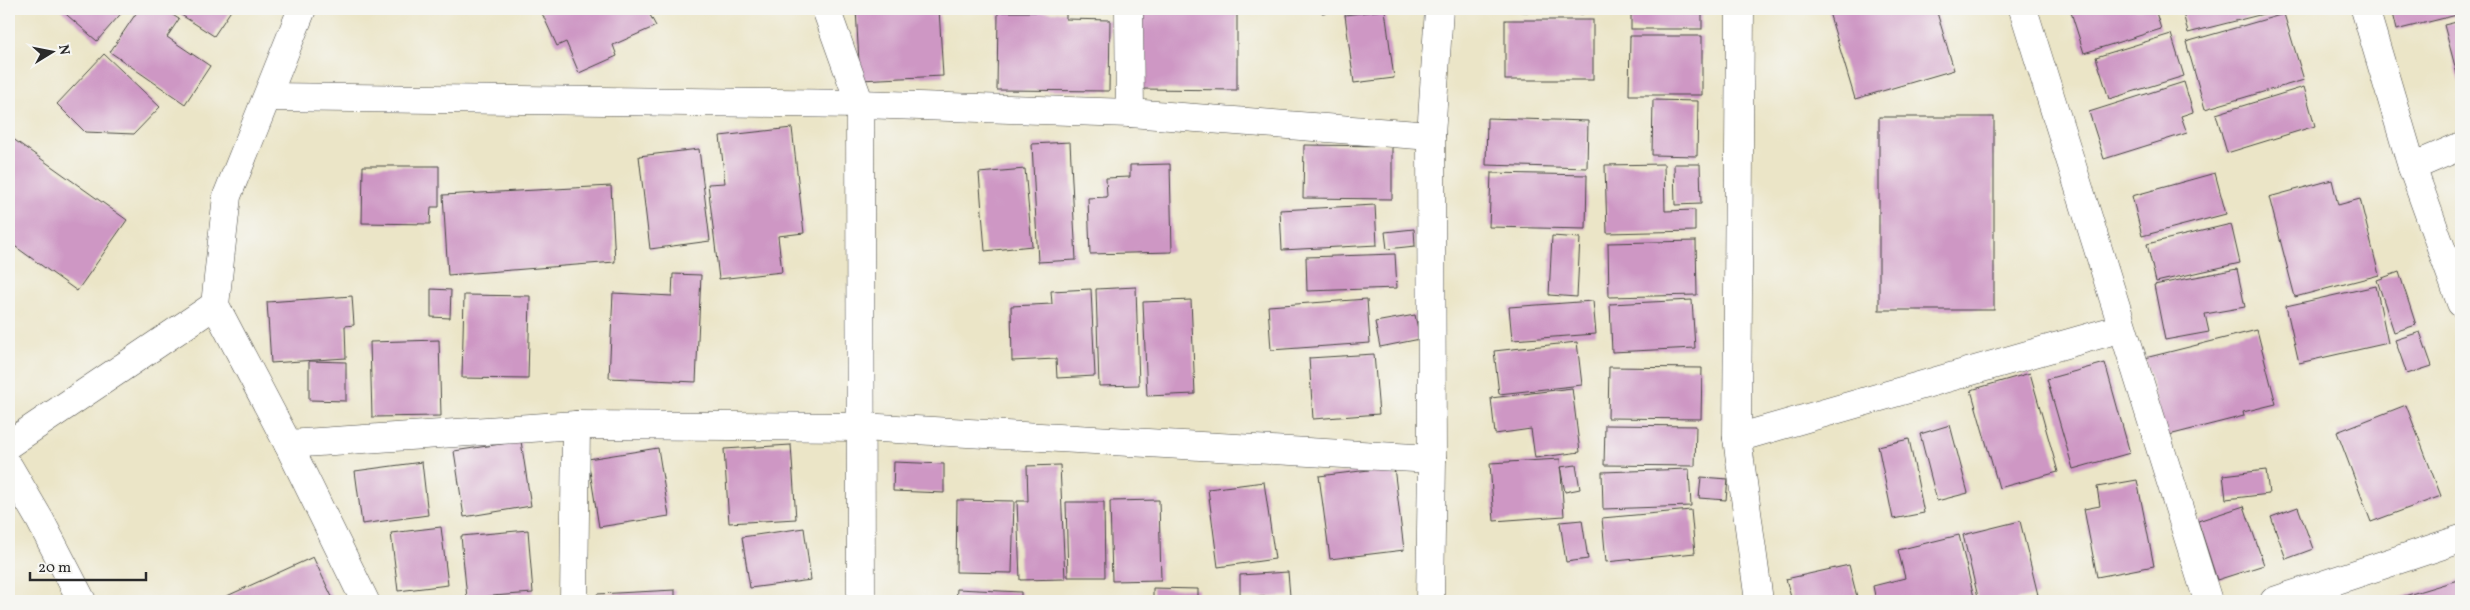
<svg xmlns="http://www.w3.org/2000/svg" width="2470" height="610" font-family="Vollkorn,serif">
<rect width="100%" height="100%" fill="#f6f6f2"/>
<filter id="ink" filterUnits="userSpaceOnUse"><feTurbulence type="fractalNoise" baseFrequency=".02" numOctaves="2"/><feDisplacementMap in="SourceGraphic" scale="10" xChannelSelector="R" yChannelSelector="G"/><feConvolveMatrix kernelMatrix="1 2 1 2 8 2 1 2 1" color-interpolation-filters="sRGB"/></filter>
<filter id="wash" filterUnits="userSpaceOnUse"><feTurbulence type="fractalNoise" baseFrequency=".0096" numOctaves="4" result="noise"/><feDisplacementMap in="SourceGraphic" scale="20" xChannelSelector="R" yChannelSelector="G"/><feGaussianBlur stdDeviation="1.12" result="paint"/><feColorMatrix in="noise" values="0 0 0 0 0 0 0 0 0 0 0 0 0 0 0 0 0 1.4 0 .05"/><feComposite in="paint" operator="in"/></filter>
<g filter="url(#wash)">
<rect width="100%" height="100%" fill="#ebe5c7"/>
<g id="blocks">
<!-- building -->
<g fill="#ce97c4">
<polygon points="60,9 125,9 97,41"/>
<polygon points="139,9 163,9 179,19 167,37 210,66 185,104 110,52"/>
<polygon points="172,9 232,9 214,36"/>
<polygon points="540,9 665,9 650,15 656,26 613,45 617,56 579,73 566,42 557,46"/>
<polygon points="856,9 939,9 943,76 860,80"/>
<polygon points="1322,9 1347,9 1347,10 1322,13"/>
<polygon points="1506,9 1583,9 1583,14 1506,11"/>
<rect x="1631" y="9" width="71" height="20"/>
<polygon points="1828,9 1936,9 1954,70 1855,99"/>
<polygon points="2070,9 2155,9 2161,29 2084,53"/>
<polygon points="2182,9 2283,9 2188,33"/>
<polygon points="2391,9 2461,9 2461,14 2396,30"/>
<polygon points="1385,10 1394,78 1354,83 1345,15"/>
<polygon points="1142,11 1237,12 1237,90 1141,89"/>
<polygon points="998,12 1066,12 1066,19 1110,20 1109,91 997,90"/>
<polygon points="2284,14 2304,80 2205,109 2186,42"/>
<rect x="1505" y="20" width="88" height="60"/>
<polygon points="2461,21 2461,89 2444,25"/>
<polygon points="2171,34 2184,76 2109,99 2096,57"/>
<polygon points="1630,36 1702,36 1702,95 1629,95"/>
<polygon points="104,54 160,107 134,134 85,132 57,104"/>
<polygon points="2184,82 2193,112 2181,116 2187,133 2104,159 2089,112"/>
<polygon points="2304,87 2315,126 2227,153 2216,114"/>
<polygon points="1653,100 1698,101 1697,156 1652,155"/>
<rect x="1879" y="117" width="115" height="193"/>
<polygon points="1487,118 1588,121 1587,168 1486,165"/>
<polygon points="792,128 804,233 778,236 782,272 719,279 708,184 725,183 720,136"/>
<polygon points="9,136 127,220 77,291 9,242"/>
<polygon points="1070,142 1076,260 1038,262 1032,144"/>
<polygon points="1304,145 1392,146 1392,199 1303,198"/>
<polygon points="699,149 710,241 650,249 639,156"/>
<polygon points="1170,164 1172,252 1090,254 1088,198 1107,197 1106,178 1130,177 1130,165"/>
<polygon points="1664,164 1665,211 1695,210 1695,231 1607,233 1605,165"/>
<polygon points="1674,164 1700,164 1701,204 1675,205"/>
<polygon points="363,166 439,166 439,207 431,207 430,224 362,223"/>
<polygon points="1025,169 1032,246 985,251 979,173"/>
<polygon points="1491,173 1587,175 1586,229 1489,227"/>
<polygon points="2215,173 2226,214 2142,236 2132,196"/>
<polygon points="2332,180 2338,205 2360,199 2379,275 2295,297 2269,197"/>
<polygon points="611,186 615,262 448,275 443,195"/>
<polygon points="1375,205 1377,245 1282,250 1280,210"/>
<polygon points="2231,224 2240,263 2156,282 2147,244"/>
<polygon points="1414,229 1415,246 1387,249 1385,232"/>
<polygon points="1552,236 1580,238 1577,297 1549,295"/>
<polygon points="1696,241 1697,295 1609,297 1608,243"/>
<polygon points="1395,254 1397,288 1307,291 1306,257"/>
<polygon points="2237,269 2245,307 2205,314 2209,332 2165,340 2154,285"/>
<polygon points="2399,272 2416,325 2394,332 2377,280"/>
<polygon points="673,274 701,275 696,382 609,378 613,293 672,296"/>
<polygon points="2376,286 2388,343 2299,363 2286,306"/>
<polygon points="1136,287 1139,385 1099,386 1096,289"/>
<polygon points="431,289 451,290 450,318 431,317"/>
<polygon points="1091,289 1095,376 1057,378 1056,359 1012,361 1011,306 1052,304 1051,291"/>
<polygon points="464,295 530,296 528,379 462,378"/>
<polygon points="352,296 354,325 345,326 346,358 271,363 267,302"/>
<polygon points="1367,299 1370,343 1271,350 1268,306"/>
<polygon points="1191,300 1195,394 1147,396 1143,302"/>
<polygon points="1692,300 1695,348 1612,352 1610,304"/>
<polygon points="1593,301 1596,334 1512,340 1509,307"/>
<polygon points="1415,315 1420,339 1380,347 1375,322"/>
<polygon points="2257,330 2276,404 2243,412 2244,416 2165,436 2145,358"/>
<polygon points="2420,332 2432,366 2407,374 2395,340"/>
<polygon points="439,340 441,416 372,417 370,342"/>
<polygon points="1577,342 1582,385 1499,394 1494,351"/>
<polygon points="1374,354 1379,414 1313,419 1309,358"/>
<polygon points="309,361 346,362 346,401 309,400"/>
<polygon points="2105,363 2130,453 2073,469 2047,379"/>
<polygon points="1609,367 1702,368 1701,419 1608,418"/>
<polygon points="2030,373 2058,472 1999,488 1971,390"/>
<polygon points="1572,388 1580,452 1535,458 1531,429 1495,434 1491,398"/>
<polygon points="2406,405 2441,496 2371,522 2337,432"/>
<polygon points="1605,425 1696,426 1695,466 1604,465"/>
<polygon points="1950,425 1968,493 1937,501 1920,434"/>
<polygon points="1909,439 1924,513 1893,519 1878,446"/>
<polygon points="521,441 531,506 464,517 454,451"/>
<polygon points="791,445 796,519 729,523 724,449"/>
<polygon points="658,448 669,516 599,527 588,459"/>
<polygon points="1560,459 1564,516 1494,521 1490,463"/>
<polygon points="422,462 428,515 362,524 355,471"/>
<polygon points="894,462 944,464 944,493 893,491"/>
<polygon points="1060,465 1065,579 1020,580 1017,501 1028,501 1027,466"/>
<polygon points="1576,465 1580,489 1565,492 1560,467"/>
<polygon points="1394,467 1404,550 1330,559 1319,476"/>
<polygon points="1689,469 1691,506 1603,509 1602,472"/>
<polygon points="2266,470 2269,494 2226,499 2223,475"/>
<polygon points="1701,477 1728,479 1726,500 1699,498"/>
<polygon points="2137,480 2154,566 2097,577 2084,509 2100,506 2097,487"/>
<polygon points="1264,482 1275,559 1218,567 1208,489"/>
<polygon points="957,500 1014,501 1012,573 956,572"/>
<polygon points="1159,500 1161,580 1112,581 1110,501"/>
<polygon points="1066,502 1104,502 1105,577 1068,577"/>
<polygon points="2244,506 2264,565 2217,580 2198,521"/>
<polygon points="2298,507 2313,549 2286,559 2271,517"/>
<polygon points="1691,510 1695,553 1606,562 1602,518"/>
<polygon points="1582,520 1588,559 1566,562 1560,522"/>
<polygon points="2020,521 2038,595 2012,601 1979,601 1963,535"/>
<polygon points="441,527 448,585 398,591 391,533"/>
<polygon points="804,528 811,580 750,588 742,537"/>
<polygon points="528,530 533,593 467,598 461,536"/>
<polygon points="1959,535 1975,601 1876,601 1873,586 1905,578 1898,550"/>
<polygon points="313,557 334,601 216,601"/>
<polygon points="1849,565 1858,601 1792,601 1786,579"/>
<polygon points="1288,572 1290,596 1240,598 1240,575"/>
<polygon points="2461,579 2461,601 2388,601"/>
<polygon points="1153,588 1198,589 1198,601 1153,601"/>
<polygon points="957,589 1021,592 1021,601 956,601"/>
<polygon points="675,590 675,601 597,601 597,594"/>
</g>
</g>
</g>
<g filter="url(#ink)">
<use href="#blocks" fill-opacity="0" stroke="#484742" stroke-width="1"/>
<g fill="none" stroke-linecap="round" stroke-linejoin="round">
<!-- minor casing -->
<g stroke="#484742" stroke-width="29">
<g id="minor">
<polyline points="302,9 227,196 215,305 288,444 365,601"/>
<polyline points="826,9 860,104 861,601"/>
<polyline points="1129,9 1130,113"/>
<polyline points="1740,9 1737,438 1759,601"/>
<polyline points="2023,9 2208,601"/>
<polyline points="268,97 860,104 1130,113 1431,136"/>
<polyline points="2412,167 2461,146"/>
<polyline points="1737,438 2122,328"/>
<polyline points="9,444 215,305"/>
<polyline points="288,444 576,425 861,427 1432,459"/>
<polyline points="574,601 576,425"/>
<polyline points="1430,601 1432,459 1431,136 1439,9"/>
<polyline points="2274,601 2461,539"/>
</g>
</g>
<!-- major casing -->
<g stroke="#484742" stroke-width="29">
<g id="major">
<polyline points="2365,9 2412,167 2461,303"/>
<polyline points="9,467 40,520 82,601"/>
</g>
</g>
<!-- minor -->
<use href="#minor" stroke="#fff" stroke-width="28"/>
<!-- major -->
<use href="#major" stroke="#fff" stroke-width="28"/>
</g>
</g>
<!-- margin -->
<rect width="2470" height="610" fill="none" stroke="#f6f6f2" stroke-width="30"/>
<!-- north arrow -->
<g transform="translate(52 52) rotate(80)" stroke="#f6f6f2" stroke-width="4" paint-order="stroke">
<path d="M0-4L9 19L0 12L-9 19Z" fill="#2b2b2b"/>
<text y="-8" font-size="14" font-weight="bold" text-anchor="middle" fill="#2b2b2b">N</text>
</g>
<!-- scale -->
<path d="M30 572v8h116v-8" fill="none" stroke="#2b2b2b" stroke-width="2.5"/>
<text x="38" y="572" font-size="15" fill="#2b2b2b" stroke="#f6f6f2" stroke-width="4" paint-order="stroke">20 m</text>
</svg>
